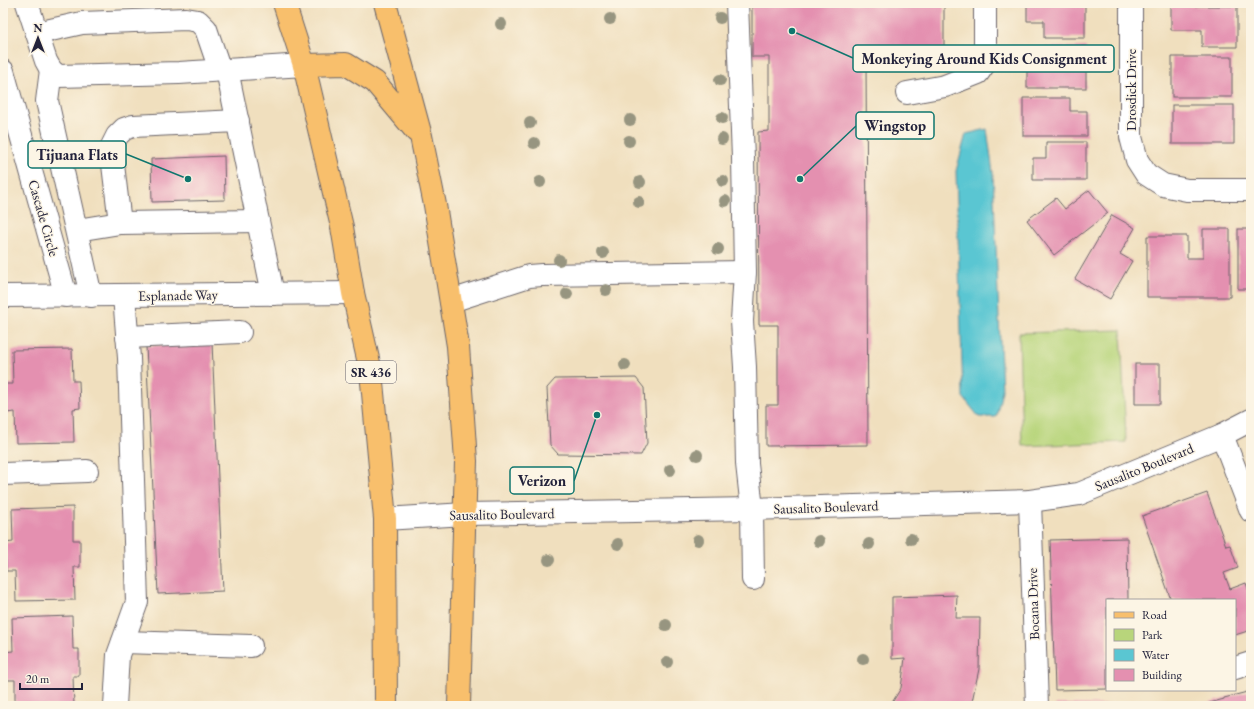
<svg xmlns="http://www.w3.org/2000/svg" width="1254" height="709" font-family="'EB Garamond',serif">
<rect width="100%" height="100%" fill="#fcf5e5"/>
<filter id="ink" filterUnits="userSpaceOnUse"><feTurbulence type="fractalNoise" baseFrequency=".025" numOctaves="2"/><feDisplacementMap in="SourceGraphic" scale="8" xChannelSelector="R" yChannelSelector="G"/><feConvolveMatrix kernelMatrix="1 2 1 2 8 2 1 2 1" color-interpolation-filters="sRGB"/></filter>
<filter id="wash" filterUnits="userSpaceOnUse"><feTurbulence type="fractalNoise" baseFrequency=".012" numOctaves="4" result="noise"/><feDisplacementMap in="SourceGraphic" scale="16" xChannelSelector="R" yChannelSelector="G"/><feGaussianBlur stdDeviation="0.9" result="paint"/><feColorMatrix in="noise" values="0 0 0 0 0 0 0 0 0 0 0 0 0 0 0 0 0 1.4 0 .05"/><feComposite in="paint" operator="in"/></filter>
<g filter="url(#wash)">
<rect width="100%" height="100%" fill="#f0dfbe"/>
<!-- green -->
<polygon fill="#b8d57b" stroke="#6d7c5b" points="1121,330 1126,442 1022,446 1019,333"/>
<!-- water -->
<polygon fill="#5ac6d2" stroke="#3e7486" points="987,129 993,173 1002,391 996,417 979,417 963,397 956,171 966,134"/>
<g id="blocks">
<!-- building -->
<g fill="#e490b0">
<polygon points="752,3 944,3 944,61 866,61 868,445 766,446 766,405 778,405 778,325 759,325 758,132 769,131 769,57 752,57"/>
<polygon points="1027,3 1085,3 1085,38 1044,38 1044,21 1027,21"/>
<polygon points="1171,6 1237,6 1237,47 1202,47 1202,30 1171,30"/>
<rect x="1027" y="47" width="59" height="41"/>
<rect x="1172" y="57" width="60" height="40"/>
<polygon points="1023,98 1070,98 1070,111 1087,111 1087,136 1023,136"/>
<rect x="1249" y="99" width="2" height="49"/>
<rect x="1172" y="105" width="62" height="39"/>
<polygon points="1046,142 1086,142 1086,180 1033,180 1033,158 1046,158"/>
<polygon points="224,156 225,200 152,202 151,159"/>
<polygon points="1089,190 1108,213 1054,255 1027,220 1056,198 1065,209"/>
<polygon points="1112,215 1135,228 1120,254 1132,261 1110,299 1075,279"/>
<polygon points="1203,229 1230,229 1230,297 1147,297 1147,236 1187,236 1187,258 1203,258"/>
<rect x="1238" y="229" width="13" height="60"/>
<polygon points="212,343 223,591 158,594 146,346"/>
<polygon points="72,349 73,381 79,381 80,408 73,409 74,442 16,443 15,412 6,413 5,384 13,384 12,350"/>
<rect x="1135" y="364" width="25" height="40"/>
<polygon points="636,378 644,388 647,443 641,455 558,454 550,445 547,388 555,379"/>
<polygon points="1207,493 1226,546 1230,545 1238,568 1224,573 1230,589 1246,583 1251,597 1251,630 1235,635 1235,600 1171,600 1142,516"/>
<polygon points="73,507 73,540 80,540 80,567 74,567 75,600 16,601 15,571 6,571 5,543 13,542 12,509"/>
<polygon points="1127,538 1128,600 1107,600 1107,689 1055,690 1050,540"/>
<polygon points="957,595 956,618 980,618 979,669 971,706 890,706 901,688 905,658 892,659 892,597"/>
<polygon points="72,616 73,649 79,649 79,676 73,676 74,706 15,706 15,680 5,680 4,652 13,651 12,618"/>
<polygon points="1251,691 1251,706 1199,706 1224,699 1224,698"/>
<polygon points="1055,704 1127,705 1127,706 1055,706"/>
</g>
</g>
</g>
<g filter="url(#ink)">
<use href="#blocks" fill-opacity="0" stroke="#6a6469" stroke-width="1"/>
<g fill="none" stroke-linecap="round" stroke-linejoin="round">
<!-- minor casing -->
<g stroke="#6a6469" stroke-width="24">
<g id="minor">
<polyline points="27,3 46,61 51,70 58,76 179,73 304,65"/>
<polyline points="737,3 743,158 745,272 742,321 745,367 747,464 752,509 753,579"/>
<polyline points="1131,3 1131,137 1137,160 1146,174 1163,185 1187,190 1251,190"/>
<polyline points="37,33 82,23 186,19 198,21 206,29 220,70"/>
<polyline points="51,70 47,101 91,296"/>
<polyline points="227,70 273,294"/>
<polyline points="3,71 66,296"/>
<polyline points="907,93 945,86 978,73 985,63 985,3"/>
<polyline points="120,223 111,148 117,136 124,129 133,126 238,121"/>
<polyline points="77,230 120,223 258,221"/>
<polyline points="3,296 353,293"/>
<polyline points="451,301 529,276 542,275 745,272"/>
<polyline points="127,337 240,332"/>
<polyline points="1222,435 1251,511"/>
<polyline points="3,474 87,471"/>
<polyline points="1030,501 1037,706"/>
<polyline points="385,519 465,514 752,509 1030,501 1079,494 1222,435 1251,420"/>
<polyline points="123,642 251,646"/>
<polyline points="1235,668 1251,663"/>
<polyline points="115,706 118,655 137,602 129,358 124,296"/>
</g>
</g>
<!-- major casing -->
<g stroke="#6a6469" stroke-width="24">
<g id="major">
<polyline points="284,3 304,65 342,227 353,293 371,372 385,519 386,706"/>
<polyline points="385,3 421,136 435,205 458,346 466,461 459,706"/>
<polyline points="304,65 346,64 375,82 416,131"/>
</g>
</g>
<!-- minor -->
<use href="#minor" stroke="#fff" stroke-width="22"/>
<!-- major -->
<use href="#major" stroke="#f8bf6c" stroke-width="22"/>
</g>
<!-- trees -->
<g fill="#979580">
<circle cx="720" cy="18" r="6"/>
<circle cx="610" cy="19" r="6"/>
<circle cx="501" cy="24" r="6"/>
<circle cx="720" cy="80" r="6"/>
<circle cx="722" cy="118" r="6"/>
<circle cx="630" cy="120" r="6"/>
<circle cx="530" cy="123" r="6"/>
<circle cx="722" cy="139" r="6"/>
<circle cx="629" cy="141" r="6"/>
<circle cx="534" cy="143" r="6"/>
<circle cx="723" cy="181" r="6"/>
<circle cx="540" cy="182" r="6"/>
<circle cx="640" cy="182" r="6"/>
<circle cx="725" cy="201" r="6"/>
<circle cx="639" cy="202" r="6"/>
<circle cx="718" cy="249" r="6"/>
<circle cx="603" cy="253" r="6"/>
<circle cx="559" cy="260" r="6"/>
<circle cx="606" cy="290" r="6"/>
<circle cx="567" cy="294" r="6"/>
<circle cx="625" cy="365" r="6"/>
<circle cx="697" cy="455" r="6"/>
<circle cx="670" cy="470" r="6"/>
<circle cx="911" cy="539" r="6"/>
<circle cx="698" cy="540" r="6"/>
<circle cx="819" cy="541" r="6"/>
<circle cx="618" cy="544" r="6"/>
<circle cx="869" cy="544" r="6"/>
<circle cx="549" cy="560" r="6"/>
<circle cx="666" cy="625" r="6"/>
<circle cx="863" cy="659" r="6"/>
<circle cx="667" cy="662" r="6"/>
</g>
</g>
<g text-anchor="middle" stroke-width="3" stroke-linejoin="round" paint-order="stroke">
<!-- shield labels -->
<rect fill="#fcf5e5" stroke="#63616e" stroke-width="1" x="346" y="361" width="50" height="22" rx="3"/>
<g font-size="13" font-weight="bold" fill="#22223b">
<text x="371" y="377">SR 436</text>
</g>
<!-- street labels -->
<g font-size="14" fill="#22223b" stroke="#fcf5e5">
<text transform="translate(1131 90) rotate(-90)" y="5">Drosdick Drive</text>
<text transform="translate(44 218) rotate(74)" y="5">Cascade Circle</text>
<text transform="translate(178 295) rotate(-1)" y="5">Esplanade Way</text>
<text transform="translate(1144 467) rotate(-22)" y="5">Sausalito Boulevard</text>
<text transform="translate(826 507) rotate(-2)" y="5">Sausalito Boulevard</text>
<text transform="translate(502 514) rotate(-1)" y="5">Sausalito Boulevard</text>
<text transform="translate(1033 604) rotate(-92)" y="5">Bocana Drive</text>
</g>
</g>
<!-- callouts -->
<path fill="none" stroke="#0f766e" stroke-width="1.5" d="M792 31L853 58M800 179L856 126M188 179L126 154M597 415L574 481"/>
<g fill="#0f766e" stroke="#fcf5e5" stroke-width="1.5">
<circle cx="792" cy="31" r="4"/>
<circle cx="800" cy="179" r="4"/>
<circle cx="188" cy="179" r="4"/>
<circle cx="597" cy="415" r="4"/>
</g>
<g fill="#fcf5e5" stroke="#0f766e" stroke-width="1.5">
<rect x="853" y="45" width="261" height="27" rx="4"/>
<rect x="856" y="112" width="78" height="27" rx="4"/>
<rect x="28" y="141" width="98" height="27" rx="4"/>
<rect x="510" y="467" width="64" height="27" rx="4"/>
</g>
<g font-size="15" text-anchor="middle" font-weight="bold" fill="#22223b">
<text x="984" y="64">Monkeying Around Kids Consignment</text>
<text x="895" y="131">Wingstop</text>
<text x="77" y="160">Tijuana Flats</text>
<text x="542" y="486">Verizon</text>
</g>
<!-- margin -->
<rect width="1254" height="709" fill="none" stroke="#fcf5e5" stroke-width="16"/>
<!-- legend -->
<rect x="1106" y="599" width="130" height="92" fill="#fcf5e5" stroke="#a5a1a1"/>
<rect x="1114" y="612" width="20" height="6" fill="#f8bf6c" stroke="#a5a1a1"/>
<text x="1142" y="619" font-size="12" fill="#22223b">Road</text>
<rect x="1114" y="629" width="20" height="12" fill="#b8d57b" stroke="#a5a1a1"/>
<text x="1142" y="639" font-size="12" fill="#22223b">Park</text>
<rect x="1114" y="649" width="20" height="12" fill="#5ac6d2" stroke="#a5a1a1"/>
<text x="1142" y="659" font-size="12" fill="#22223b">Water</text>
<rect x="1114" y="669" width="20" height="12" fill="#e490b0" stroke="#a5a1a1"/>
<text x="1142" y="679" font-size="12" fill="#22223b">Building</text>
<!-- north arrow -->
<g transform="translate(38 38)" stroke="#fcf5e5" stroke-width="3" paint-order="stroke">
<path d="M0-3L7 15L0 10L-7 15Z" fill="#22223b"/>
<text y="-6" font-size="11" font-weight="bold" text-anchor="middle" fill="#22223b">N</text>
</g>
<!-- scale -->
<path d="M20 683v6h62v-6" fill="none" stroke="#22223b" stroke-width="2"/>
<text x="26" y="683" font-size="12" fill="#22223b" stroke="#fcf5e5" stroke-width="3" paint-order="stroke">20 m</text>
</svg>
